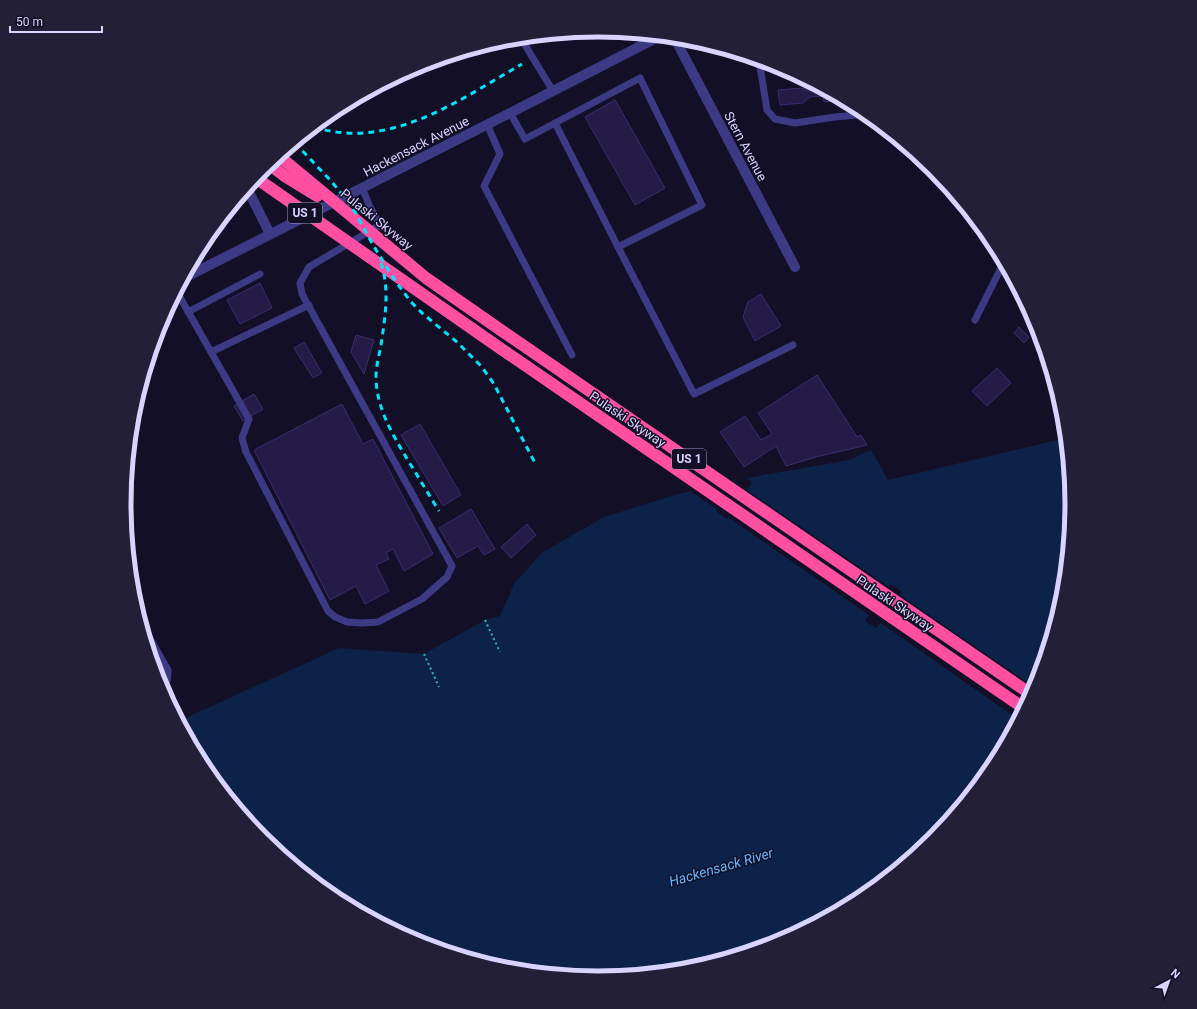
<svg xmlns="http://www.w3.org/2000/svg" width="1197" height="1009" font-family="Roboto,sans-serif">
<rect width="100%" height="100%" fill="#130f26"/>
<!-- water -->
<polygon fill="#0c2248" points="1066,438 1073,505 1064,597 1037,686 993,768 934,840 862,899 780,943 691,970 598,979 506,970 417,943 335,899 263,840 204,768 179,721 339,648 424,654 485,620 500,616 515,582 543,552 604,517 678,494 758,476 849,460 871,450 888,480"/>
<!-- pier -->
<polygon fill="#130f26" points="745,477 752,482 747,490 889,587 891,584 902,592 900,595 1036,688 1019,720 881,623 876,628 865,621 869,615 728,517 727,519 716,511 717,509 689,490 732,480 736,482 739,478"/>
<!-- building -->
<g fill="#241b47" stroke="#3b2d73">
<polygon points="551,35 542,39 540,36"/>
<polygon points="802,88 809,91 822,90 822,89 842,99 842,100 824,102 823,96 810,97 803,103 780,105 778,90"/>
<polygon points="615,100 665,188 635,205 585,117"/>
<polygon points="260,283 272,308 240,324 227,300"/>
<polygon points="761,294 781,326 755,341 743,317 748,302"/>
<polygon points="1019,327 1029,337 1024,343 1014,333"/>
<polygon points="356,335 374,340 364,374 351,352"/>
<polygon points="304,342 322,373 313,378 294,348"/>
<polygon points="997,368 1011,383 987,406 972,391"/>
<polygon points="817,375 857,437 861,435 867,445 816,457 786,466 776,446 744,467 720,432 745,416 761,440 772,434 758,413"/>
<polygon points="254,394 263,409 243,421 234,406"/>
<polygon points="342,404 363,444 373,439 433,554 404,571 393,549 386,553 389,559 376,565 389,591 365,604 356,586 330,600 254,450"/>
<polygon points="420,424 461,495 443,506 401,435"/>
<polygon points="471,509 495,549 484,555 478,546 457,558 439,528"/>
<polygon points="527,524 536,535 511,558 501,547"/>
</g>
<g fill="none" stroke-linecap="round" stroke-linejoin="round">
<!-- path -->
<g stroke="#2fb8b0" stroke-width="2" stroke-dasharray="2 3" stroke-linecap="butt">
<polyline points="485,620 500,652"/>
<polyline points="424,654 439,687"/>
</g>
<!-- service -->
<g stroke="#3d3a85" stroke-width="7">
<polyline points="521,38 531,55 553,91"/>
<polyline points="759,60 767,110 775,119 795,123 835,117 867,114"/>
<polyline points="332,113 338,114 390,80"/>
<polyline points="510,113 525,139 640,78 702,205 618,247 694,394 793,345"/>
<polyline points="555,123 618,247"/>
<polyline points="487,124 500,154 484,186 572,355"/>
<polyline points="177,292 249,419 242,438 246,452 328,611 335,617 347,622 362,623 378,622 422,599 447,577 452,566 302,294 300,283 309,267 380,225 369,205 362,187"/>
<polyline points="188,312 260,274"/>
<polyline points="975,320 1004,262"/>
<polyline points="211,352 309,305"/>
<path d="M140,621L168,670C168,677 168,684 161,688"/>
</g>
<!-- minor -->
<g stroke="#3d3a85" stroke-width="10">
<polyline points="674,37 795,267"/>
<polyline points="247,188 270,234"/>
<polyline points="184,278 510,113 660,36"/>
</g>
<!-- motorway -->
<g stroke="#ff4fa3" stroke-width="12">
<polyline points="279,156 426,278 505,333 1032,695"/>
<polyline points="269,164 286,177 317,196"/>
<polyline points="256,178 497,346 1025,709"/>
</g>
<!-- rail -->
<g stroke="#00e5ff" stroke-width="3" stroke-dasharray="6 5" stroke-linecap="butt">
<path d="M314,127C390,151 459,100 522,64"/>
<polyline points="295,143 331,181 346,199 355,212 373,245 396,282 411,302 422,313 457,342 481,366 494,384 536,465"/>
<path d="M381,263C390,289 385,318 381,345C379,356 376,366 376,378C377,410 393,435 409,462C419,478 429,495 439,511"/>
</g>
</g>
<g text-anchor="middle" stroke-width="3" stroke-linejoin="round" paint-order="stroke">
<!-- shield labels -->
<g fill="#130f26" stroke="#9e99be" stroke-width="1">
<rect x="288" y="203" width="34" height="20" rx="3"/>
<rect x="672" y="449" width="34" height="20" rx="3"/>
</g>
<g font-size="12" font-weight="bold" fill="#d9d4ff">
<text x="305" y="217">US 1</text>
<text x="689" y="463">US 1</text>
</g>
<!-- street labels -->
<g font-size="13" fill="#d9d4ff" stroke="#130f26">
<text transform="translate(416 146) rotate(-27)" y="5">Hackensack Avenue</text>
<text transform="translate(746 146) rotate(62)" y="5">Stern Avenue</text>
<text transform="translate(377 219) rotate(39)" y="5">Pulaski Skyway</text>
<text transform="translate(628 419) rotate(34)" y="5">Pulaski Skyway</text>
<text transform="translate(895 603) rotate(34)" y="5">Pulaski Skyway</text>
</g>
<!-- water labels -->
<g font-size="14" font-style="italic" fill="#62b6ff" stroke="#130f26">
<text transform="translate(721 867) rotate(-16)" y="5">Hackensack River</text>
</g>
</g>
<!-- crop -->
<path d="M0 0H1197V1009H0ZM131 504a467 467 0 1 1 934 0a467 467 0 1 1-934 0Z" fill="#231f37" fill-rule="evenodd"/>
<path fill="none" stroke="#d9d4ff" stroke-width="5" d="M131 504a467 467 0 1 1 934 0a467 467 0 1 1-934 0Z"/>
<!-- north arrow -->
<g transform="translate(1169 981) rotate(41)" stroke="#130f26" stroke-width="3" paint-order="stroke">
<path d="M0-3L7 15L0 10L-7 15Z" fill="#d9d4ff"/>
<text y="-6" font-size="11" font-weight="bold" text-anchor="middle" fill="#d9d4ff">N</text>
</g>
<!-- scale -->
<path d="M10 26v6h92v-6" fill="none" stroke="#d9d4ff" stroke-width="2"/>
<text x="16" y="26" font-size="12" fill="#d9d4ff" stroke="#130f26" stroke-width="3" paint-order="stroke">50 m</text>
</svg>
